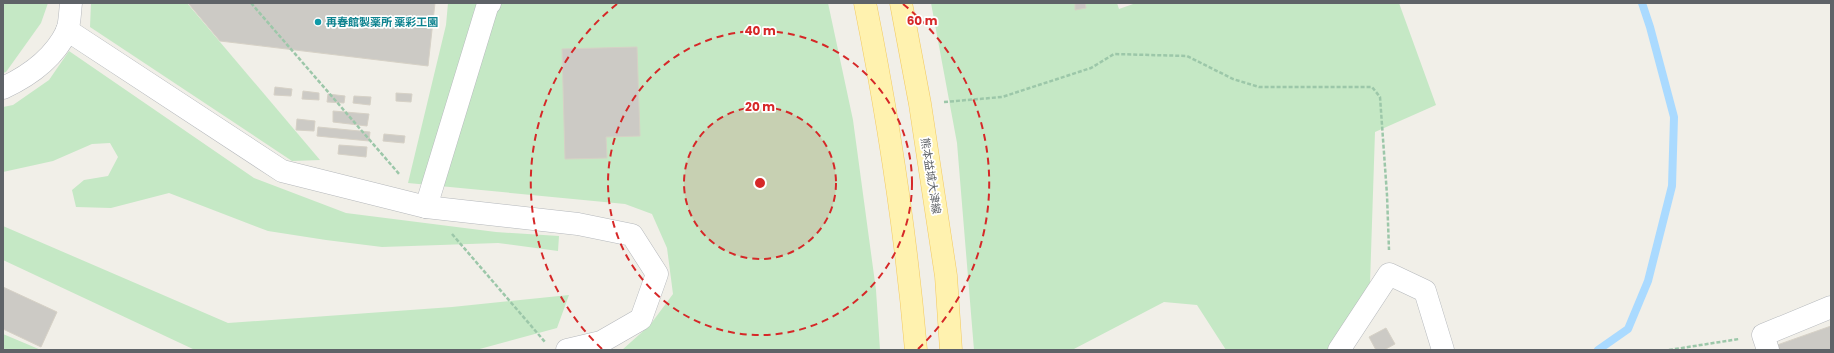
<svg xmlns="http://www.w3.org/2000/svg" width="1834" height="353" font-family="Poppins,'Noto Sans JP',sans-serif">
<rect width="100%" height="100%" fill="#f1efe8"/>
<!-- green -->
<g fill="#c5e8c5">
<polygon points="3,3 48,3 41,23 6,72 3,73"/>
<polygon points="91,3 187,3 320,160 292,161 90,27"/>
<polygon points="448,3 828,3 853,120 876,290 880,350 622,350 650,325 673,294 667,248 652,214 625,204 408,183 446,25"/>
<polygon points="931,3 1117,3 1119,9 1136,3 1399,3 1436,105 1375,132 1370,284 1328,350 1226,350 1197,305 1164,302 1072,350 974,350 957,143"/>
<polygon points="69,51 254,178 346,213 496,232 559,236 558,251 498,243 382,247 326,240 268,231 169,193 111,208 76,207 72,190 84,180 108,176 118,157 110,143 92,144 53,161 3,172 3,107 13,105 49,80"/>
<polygon points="3,226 228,323 452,307 569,295 557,328 476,350 195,350 3,260"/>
<polygon points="3,334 41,350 3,350"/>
</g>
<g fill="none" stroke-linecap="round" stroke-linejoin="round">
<!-- stream -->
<polyline stroke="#aadaff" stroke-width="8" points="1598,350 1628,329 1648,281 1672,186 1674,117 1650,27 1642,3"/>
</g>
<!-- building -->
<g fill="#cccac5" stroke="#d6d1c6">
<polygon points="188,3 435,3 428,66 220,41"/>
<polygon points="1075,3 1085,3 1086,8 1075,10"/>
<polygon points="637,47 640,136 606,137 607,158 565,159 562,49"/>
<polygon points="275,87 292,89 291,96 274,95"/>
<polygon points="303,91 319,93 319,100 302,99"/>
<polygon points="396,93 412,94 411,102 396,101"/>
<polygon points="328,94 345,96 344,103 327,102"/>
<polygon points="354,96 371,97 370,105 353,103"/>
<polygon points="333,111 369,114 367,126 333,122"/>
<polygon points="297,119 315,121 314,131 296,130"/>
<polygon points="318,127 370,132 369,141 317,136"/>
<polygon points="384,134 405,136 404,143 383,141"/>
<polygon points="339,145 367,147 366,157 338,154"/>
<polygon points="3,287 57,312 41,347 3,329"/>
<polygon points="1831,326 1831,350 1779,350 1777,345"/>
<polygon points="1386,328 1395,344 1384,350 1376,350 1369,337"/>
</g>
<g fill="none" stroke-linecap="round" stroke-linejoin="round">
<!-- minor casing -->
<g stroke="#b5b8bc" stroke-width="23">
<g id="minor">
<polyline points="67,30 282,171 426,207 578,224 632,235 657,274 641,319 601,342 567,350"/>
<path d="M3,88C29,76 54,58 67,31C70,23 70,11 71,3"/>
<polyline points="426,207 488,4 490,3"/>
<polyline points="1339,350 1389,274 1425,291 1443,350"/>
<polyline points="1768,350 1763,335 1831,307"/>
</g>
</g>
<!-- major casing -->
<g stroke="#f2c960" stroke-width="23">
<g id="major">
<path d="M865,3C888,117 906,234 916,350"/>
<polyline points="901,3 920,104 946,276 951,350"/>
</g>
</g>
<!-- path -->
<g stroke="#9cc7a9" stroke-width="2.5" stroke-dasharray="4 2" stroke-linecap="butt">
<polyline points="251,3 400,175"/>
<polyline points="944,102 1002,97 1091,68 1114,54 1187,56 1233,79 1259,87 1372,87 1380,97 1387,195 1389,250"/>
<polyline points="452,234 545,342"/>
<polyline points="1669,350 1739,339"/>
</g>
<!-- minor -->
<use href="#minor" stroke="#fff" stroke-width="22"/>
<!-- major -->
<use href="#major" stroke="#fff2af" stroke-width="22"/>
</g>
<!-- distance rings -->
<circle cx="760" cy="183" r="76" fill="#d62828" fill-opacity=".12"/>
<g fill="none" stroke="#d62828" stroke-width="2" stroke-dasharray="7 5">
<circle cx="760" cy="183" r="76"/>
<circle cx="760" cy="183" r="152"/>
<path d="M602 349A229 229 0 0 1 617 4M903 4A229 229 0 0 1 918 349"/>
</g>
<!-- markers -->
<circle fill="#0f9aa8" stroke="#fff" stroke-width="1.5" cx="318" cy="22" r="4"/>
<g text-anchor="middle" stroke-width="3.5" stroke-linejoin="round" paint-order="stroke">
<!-- culture labels -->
<g font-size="11" font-weight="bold" fill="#0d838f" stroke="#fff" text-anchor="start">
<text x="326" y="26">再春館製薬所 薬彩工園</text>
</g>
<!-- street labels -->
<g font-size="11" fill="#5f6368" stroke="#fff">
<text transform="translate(931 176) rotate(81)" y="4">熊本益城大津線</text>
</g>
</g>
<circle cx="760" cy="183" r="6" fill="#d62828" stroke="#fff" stroke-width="2"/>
<g font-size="12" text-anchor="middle" font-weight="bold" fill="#d62828" stroke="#fff" stroke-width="3.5" stroke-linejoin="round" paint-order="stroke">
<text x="922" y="25">60 m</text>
<text x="760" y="35">40 m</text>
<text x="760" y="111">20 m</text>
</g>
<!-- border -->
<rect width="1834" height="353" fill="none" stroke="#5f6368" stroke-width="8"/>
</svg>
